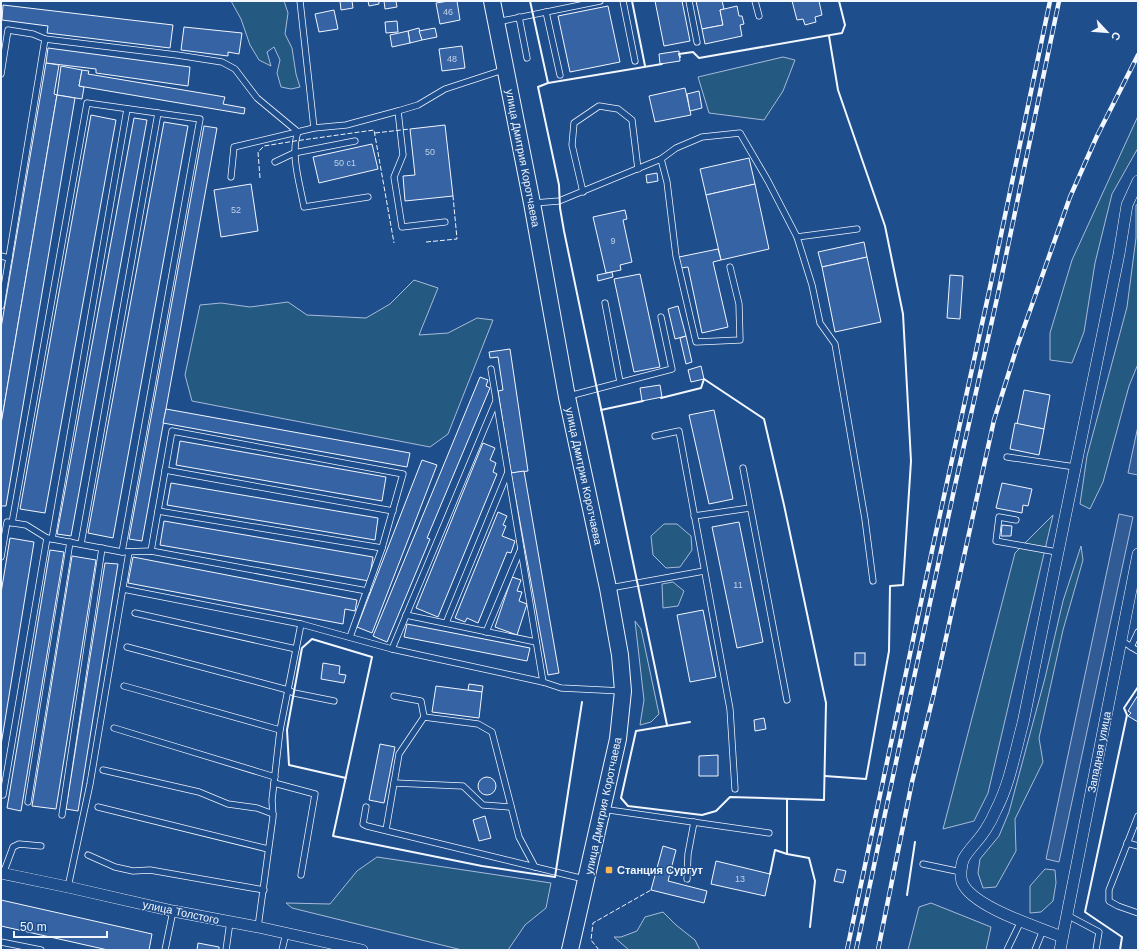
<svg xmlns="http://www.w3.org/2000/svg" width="1139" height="951" font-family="Helvetica,sans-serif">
<rect width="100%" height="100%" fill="#1f4e8c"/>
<!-- green -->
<g fill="#245a82" stroke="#a8bbd7">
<polygon points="231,1 284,1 288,13 285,34 292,48 296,74 300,87 291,89 281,87 277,73 280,60 274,47 267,52 271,66 259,60 250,45 241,19"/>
<polygon points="783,57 795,60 783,91 764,120 709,113 698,77"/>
<polygon points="1138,116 1138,148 1112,194 1095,263 1084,332 1072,363 1050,360 1050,333 1072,260"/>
<polygon points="1138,204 1138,364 1129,386 1103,482 1090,509 1080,504 1087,456 1127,307 1136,238 1136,205"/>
<polygon points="414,280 438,288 419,335 448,333 477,318 493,320 448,434 430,447 192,401 185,375 200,305 221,303 250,307 288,302 307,315 366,318 390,304"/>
<polygon points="1053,515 988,793 974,821 943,829 1015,553"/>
<polygon points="664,524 677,524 691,536 692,550 680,567 666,568 653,555 651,536"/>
<polygon points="1081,546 1083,560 1063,630 1039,738 1043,762 1015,819 1016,851 996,887 983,888 978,873 980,859 999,836 1009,812 1045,678 1063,601"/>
<polygon points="673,582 684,591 678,606 663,608 662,584"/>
<polygon points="635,621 641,629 659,714 651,722 640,725 644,700"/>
<polygon points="377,857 551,883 546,908 525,925 508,950 462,950 292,908 286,903 330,904 357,871"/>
<polygon points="1045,869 1055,870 1056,883 1053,901 1041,912 1030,913 1030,886"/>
<polygon points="931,903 991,927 986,950 908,950 919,907"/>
<polygon points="663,912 676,925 695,940 700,950 629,950 614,937 621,937 637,931 645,917"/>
</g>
<!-- parking -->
<g fill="#305b95" stroke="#a8bbd7">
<polygon points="1138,426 1138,475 1128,473"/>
<polygon points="1119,514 1133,517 1059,862 1046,859"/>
</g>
<!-- building -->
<g fill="#3563a3" stroke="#f2f6ff">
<polygon points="340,1 352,1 353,8 341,10"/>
<polygon points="368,1 379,1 379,4 369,6"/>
<polygon points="384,1 396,1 397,7 385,9"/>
<polygon points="449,1 457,1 460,20 440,24 436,3"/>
<polygon points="655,1 682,1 690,41 664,46"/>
<polygon points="696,1 722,1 724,9 720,10 723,25 702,29"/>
<polygon points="792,1 819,1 822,15 815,17 816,22 805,25 803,19 797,20"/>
<polygon points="3,5 173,25 170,48 47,33 48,26 2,20"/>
<polygon points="608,6 620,62 570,72 558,16"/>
<polygon points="737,6 739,16 742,16 744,24 740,25 742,36 705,44 702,29 723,25 720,10"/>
<polygon points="334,10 338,29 319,32 315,14"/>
<polygon points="397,21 398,32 386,33 385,22"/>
<polygon points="184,27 242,33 239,54 228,52 228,56 181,50"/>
<polygon points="419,28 422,40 410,43 408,31"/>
<polygon points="435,28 437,37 422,40 419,31"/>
<polygon points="408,31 410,43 392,47 390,35"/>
<polygon points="462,46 465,68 442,71 439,49"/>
<polygon points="48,48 190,67 188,86 96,73 96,69 46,63"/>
<polygon points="679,51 680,61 660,64 659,54"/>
<polygon points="46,63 59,65 54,94 57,95 1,424 1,328"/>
<polygon points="61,66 82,70 79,86 84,87 82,99 57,95"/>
<polygon points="82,70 89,71 88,74 225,97 223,104 245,108 244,114 79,86"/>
<polygon points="685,88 691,115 655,122 649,96"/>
<polygon points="699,91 702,108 690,111 687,94"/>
<polygon points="57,95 75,98 6,506 1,506 1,424"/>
<polygon points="91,115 116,120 45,513 20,509"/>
<polygon points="134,118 147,120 71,536 57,534"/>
<polygon points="164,122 188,126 113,538 88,533"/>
<polygon points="445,125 453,196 405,201 403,176 415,175 410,129"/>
<polygon points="204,126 217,128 142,541 129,539"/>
<polygon points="372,144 378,169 319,183 313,157"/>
<polygon points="749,158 755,184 706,195 700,169"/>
<polygon points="657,173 658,181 647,183 646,175"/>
<polygon points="251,184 258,231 221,237 214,190"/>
<polygon points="755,184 769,249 721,260 706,195"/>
<polygon points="625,210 627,219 623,220 632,262 620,265 621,270 606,273 593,217"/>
<polygon points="864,242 867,257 822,267 818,252"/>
<polygon points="718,249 721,260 713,262 728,327 702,333 688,267 681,268 679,257"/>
<polygon points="867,257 881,322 835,332 822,267"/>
<polygon points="612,272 613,277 598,281 597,275"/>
<polygon points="640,274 660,367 634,372 614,279"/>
<polygon points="950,275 963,276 960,319 947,318"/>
<polygon points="678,306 686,336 675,339 668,309"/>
<polygon points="686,336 692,362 686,364 680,338"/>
<polygon points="510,349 528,471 511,473 498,391 503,390 498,357 490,358 489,352"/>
<polygon points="701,366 704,379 691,382 688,370"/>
<polygon points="480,377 488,380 486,386 490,388 427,538 430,539 387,642 373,636"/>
<polygon points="660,385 662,397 642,401 640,388"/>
<polygon points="1024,390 1050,395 1044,429 1017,424"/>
<polygon points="166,409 410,453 407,467 163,423"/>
<polygon points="714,410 733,499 709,504 689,415"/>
<polygon points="1015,423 1044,429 1039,455 1010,449"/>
<polygon points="180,441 386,477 382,501 176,465"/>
<polygon points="483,443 495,448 490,460 496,463 493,472 497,474 438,617 416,608"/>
<polygon points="422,460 437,465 372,633 357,627"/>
<polygon points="524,471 559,673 548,675 511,473"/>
<polygon points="171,483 378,518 375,540 167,505"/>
<polygon points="1002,483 1032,489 1028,506 1023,505 1022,513 996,508"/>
<polygon points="498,512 507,516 503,525 506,526 502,536 515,541 511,553 507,552 478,623 467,618 465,622 455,618"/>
<polygon points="164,521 373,557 369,581 160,545"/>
<polygon points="739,522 763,642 737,648 712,527"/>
<polygon points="1002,525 1012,526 1011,536 1001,536"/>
<polygon points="10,538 34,542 1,745 1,593"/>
<polygon points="50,550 64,552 21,811 7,808"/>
<polygon points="72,556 96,560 56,809 32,806"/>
<polygon points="133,557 357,600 355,611 345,609 343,624 128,583"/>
<polygon points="105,563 118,564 78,811 66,809"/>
<polygon points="512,577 521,580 517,591 522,592 519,601 527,604 517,635 495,627"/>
<polygon points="703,610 716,677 690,682 677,615"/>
<polygon points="407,624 530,648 527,661 404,637"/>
<rect x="855" y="653" width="10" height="12"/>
<polygon points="323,663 340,666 339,674 346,675 344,683 321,679"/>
<polygon points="469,684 483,686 482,692 468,690"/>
<polygon points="436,686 482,692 479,718 432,712"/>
<polygon points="1138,695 1138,722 1128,716 1131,713 1128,711"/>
<polygon points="764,718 766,729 755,731 754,720"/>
<polygon points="380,744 395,747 384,803 369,800"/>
<polygon points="718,755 718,776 699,776 699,756"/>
<circle cx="487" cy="786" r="9"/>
<polygon points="485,816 491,838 479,841 473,820"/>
<polygon points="663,846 676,850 668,881 707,891 704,903 651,890"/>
<polygon points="716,861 770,874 765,896 711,884"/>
<polygon points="837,869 846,871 843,883 834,881"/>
<polygon points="1,900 152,934 149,950 108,950 1,926"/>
<polygon points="198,943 219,947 219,950 197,950"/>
</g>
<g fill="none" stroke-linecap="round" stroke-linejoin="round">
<!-- lane casing -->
<g stroke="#f2f6ff" stroke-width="7">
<g id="lane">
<polyline points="300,1 314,128"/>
<polyline points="623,1 635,61"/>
<polyline points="689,1 697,42"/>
<polyline points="755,1 759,16"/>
<polyline points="546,12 560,75"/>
<polyline points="519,17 527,58"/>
<polyline points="497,22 600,1"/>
<path d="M1,74L8,30L33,34L45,39L177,55L222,62L235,69L257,98L298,132C290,154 300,184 304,207L368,197"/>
<polyline points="398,111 403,155 394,177 402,227 445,222"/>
<polyline points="661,159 667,182 676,256 696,342 740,340 739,304 730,267"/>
<polyline points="275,162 294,153 355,141"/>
<polyline points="231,177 234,147 314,128 346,125 398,111 418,105 445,89 503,70"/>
<polyline points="583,192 572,145 574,123 599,106 618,109 632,120 638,169"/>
<polyline points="534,203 559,201 661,159 676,148 702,137 740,133 768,181 797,237 812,285 820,323 835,344 865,519 873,581"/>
<polyline points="797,237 857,229"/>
<polyline points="1,256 9,258"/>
<polyline points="605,303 620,382"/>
<polyline points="1,306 45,39"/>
<polyline points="491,369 543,682"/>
<polyline points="569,396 672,369 661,317"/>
<polyline points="655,436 679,431 730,709 735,789"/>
<polyline points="1007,457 1075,467"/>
<polyline points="743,468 787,700"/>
<polyline points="165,470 393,511"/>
<polyline points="158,511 382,548"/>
<polyline points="694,516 750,508"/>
<polyline points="1016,520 999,517 996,541 1057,552"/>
<polyline points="12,523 87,103 200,119 122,552"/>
<polyline points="52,539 127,109"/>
<polyline points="81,544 158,113"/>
<polyline points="151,551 172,431 403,474 382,548 350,637"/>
<polyline points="1,557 7,522 26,525 47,538 122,552 151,551 367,591"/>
<polyline points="610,588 704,571"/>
<polyline points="123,589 301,624 392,649 543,682 561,688 622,691"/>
<polyline points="135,613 296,649"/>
<polyline points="406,615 536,642"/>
<polyline points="446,623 508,472"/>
<polyline points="486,632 520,551"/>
<polyline points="1122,641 1138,651"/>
<polyline points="127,647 288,690 294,693 334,701"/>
<polyline points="1131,647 1138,632"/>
<polyline points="392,649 496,401"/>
<polyline points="124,686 280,730"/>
<polyline points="394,696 421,701 424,717"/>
<polyline points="114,728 275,777"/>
<polyline points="103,770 199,792 228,804 257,808 273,814"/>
<polyline points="274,783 315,794 301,875"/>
<polyline points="394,783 463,786 483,805 511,807"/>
<polyline points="1,795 3,795 47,538"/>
<polyline points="28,802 70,542"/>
<polyline points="98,807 268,849"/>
<polyline points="366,807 363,824 367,826 584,879"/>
<polyline points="602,809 769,833"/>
<polyline points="62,815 102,548"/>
<polyline points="1138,816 1109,890 1109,901 1118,906 1138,913"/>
<polyline points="386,830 399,754 424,717 478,724 492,732 519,837 535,867"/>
<polyline points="1127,843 1138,846"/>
<polyline points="88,855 115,867 133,871 150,870 264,890"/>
<polyline points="923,864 961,872"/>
<polyline points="3,874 13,847 19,844 41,846"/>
<polyline points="687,879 688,854 694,822"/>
<polyline points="68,887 90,784 129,552"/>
<polyline points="1067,915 1099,932 1096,950"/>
<polyline points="258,927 273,817 272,800 280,730 301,624"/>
<polyline points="1,942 41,950"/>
<polyline points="165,950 173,911"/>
<polyline points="226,950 230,922"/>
<polyline points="282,950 286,933"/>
<polyline points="1007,950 1021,921"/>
<polyline points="1035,950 1043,930"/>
</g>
</g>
<!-- street casing -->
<g stroke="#f2f6ff" stroke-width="12">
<g id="street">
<polyline points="1,873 68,887 173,911 258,927 362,950"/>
<path d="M1062,937C1038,927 972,907 962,882C960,876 961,864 964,858C970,848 980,839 986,829C990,823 993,817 996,810C1010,783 1015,752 1023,723L1119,254L1127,205L1138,181"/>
<polyline points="1060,950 1138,554"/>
</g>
</g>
<!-- secondary casing -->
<g stroke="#f2f6ff" stroke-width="18">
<polyline id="secondary" points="492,1 532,203 567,397 608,588 620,655 623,691 618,739 570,950"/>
</g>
<!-- lane -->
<use href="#lane" stroke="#1f4e8c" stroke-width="5.5"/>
<!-- street -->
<use href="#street" stroke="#1f4e8c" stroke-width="11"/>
<!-- secondary -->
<use href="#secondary" stroke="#1f4e8c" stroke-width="16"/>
<!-- rail casing -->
<g stroke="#f2f6ff" stroke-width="4.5">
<g id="rail">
<polyline points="847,950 933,546 989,292 1050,1"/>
<polyline points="856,950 954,490 998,294 1059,1"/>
<polyline points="878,950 912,782 933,697 994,420 1016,350 1070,197 1097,136 1138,55"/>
</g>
</g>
<!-- rail -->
<use href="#rail" stroke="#1f4e8c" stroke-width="3" stroke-dasharray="9" stroke-linecap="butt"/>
<!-- fence -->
<g stroke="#f2f6ff" stroke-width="1" stroke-dasharray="5 2" stroke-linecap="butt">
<polyline points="375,133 410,129"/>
<polyline points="260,178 258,152 264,146 295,141 374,130 394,243"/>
<polyline points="426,242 457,239 453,196"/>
<polyline points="599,950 591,940 593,923 651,890"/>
</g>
<!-- wall -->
<g stroke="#f2f6ff" stroke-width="2">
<polyline points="530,1 548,83"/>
<polyline points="632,1 645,66"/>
<polyline points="680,57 679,54 693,52 699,58 842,33 845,25 839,1"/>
<polyline points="662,64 548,83 538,87 559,185 560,208 564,231 667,725"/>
<polyline points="661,398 701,388 704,379 764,419 784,505 826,703 824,800 730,797 716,811 702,815 628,806 621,798 636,731 690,722"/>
<polyline points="601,410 643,401"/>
<polyline points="825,776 866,779 889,651 890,586 903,585 911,461 903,314 885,226 838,90 829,36"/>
<polyline points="346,778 289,765 287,730 302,648 312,639 372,657 333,836 482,866 555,877 582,702"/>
<polyline points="787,799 787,854"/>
<polyline points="770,874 775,850 787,854 809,858 815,881 810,927"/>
<polyline points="907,895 915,842"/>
<polyline points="1120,950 1122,937 1085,912 1127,715 1124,708 1138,687"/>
</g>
</g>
<!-- markers -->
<rect fill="#ffb74d" stroke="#1f4e8c" stroke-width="1.5" x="605" y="866" width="8" height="8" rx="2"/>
<g text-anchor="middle" stroke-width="3" stroke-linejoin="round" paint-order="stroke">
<!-- number labels -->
<g font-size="9" fill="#c3d1e8">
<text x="448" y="15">46</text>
<text x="452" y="62">48</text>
<text x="430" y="155">50</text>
<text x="345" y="166">50 с1</text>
<text x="236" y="213">52</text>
<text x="613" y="244">9</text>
<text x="738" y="588">11</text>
<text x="740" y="882">13</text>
</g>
<!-- street labels -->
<g font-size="11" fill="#f2f6ff" stroke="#1f4e8c">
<text transform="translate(523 158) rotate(79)" y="4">улица Дмитрия Коротчаева</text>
<text transform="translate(584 476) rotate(78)" y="4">улица Дмитрия Коротчаева</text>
<text transform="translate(1099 752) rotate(-79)" y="4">Западная улица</text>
<text transform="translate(603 806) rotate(-78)" y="4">улица Дмитрия Коротчаева</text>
<text transform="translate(181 912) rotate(12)" y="4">улица Толстого</text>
</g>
<!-- poi labels -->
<g font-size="11" font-weight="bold" fill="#f2f6ff" stroke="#1f4e8c" text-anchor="start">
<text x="617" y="874">Станция Сургут</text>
</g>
</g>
<!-- border -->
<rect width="1139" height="951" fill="none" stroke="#f2f6ff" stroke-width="4"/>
<!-- north arrow -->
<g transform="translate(1107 32) rotate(116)" stroke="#1f4e8c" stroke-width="3" paint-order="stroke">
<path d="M0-3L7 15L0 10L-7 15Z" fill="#f2f6ff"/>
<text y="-6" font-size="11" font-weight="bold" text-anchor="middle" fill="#f2f6ff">С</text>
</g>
<!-- scale -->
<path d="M14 931v6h93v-6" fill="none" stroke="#f2f6ff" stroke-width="2"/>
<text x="20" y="931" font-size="12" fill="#f2f6ff" stroke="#1f4e8c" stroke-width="3" paint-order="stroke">50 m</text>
</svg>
